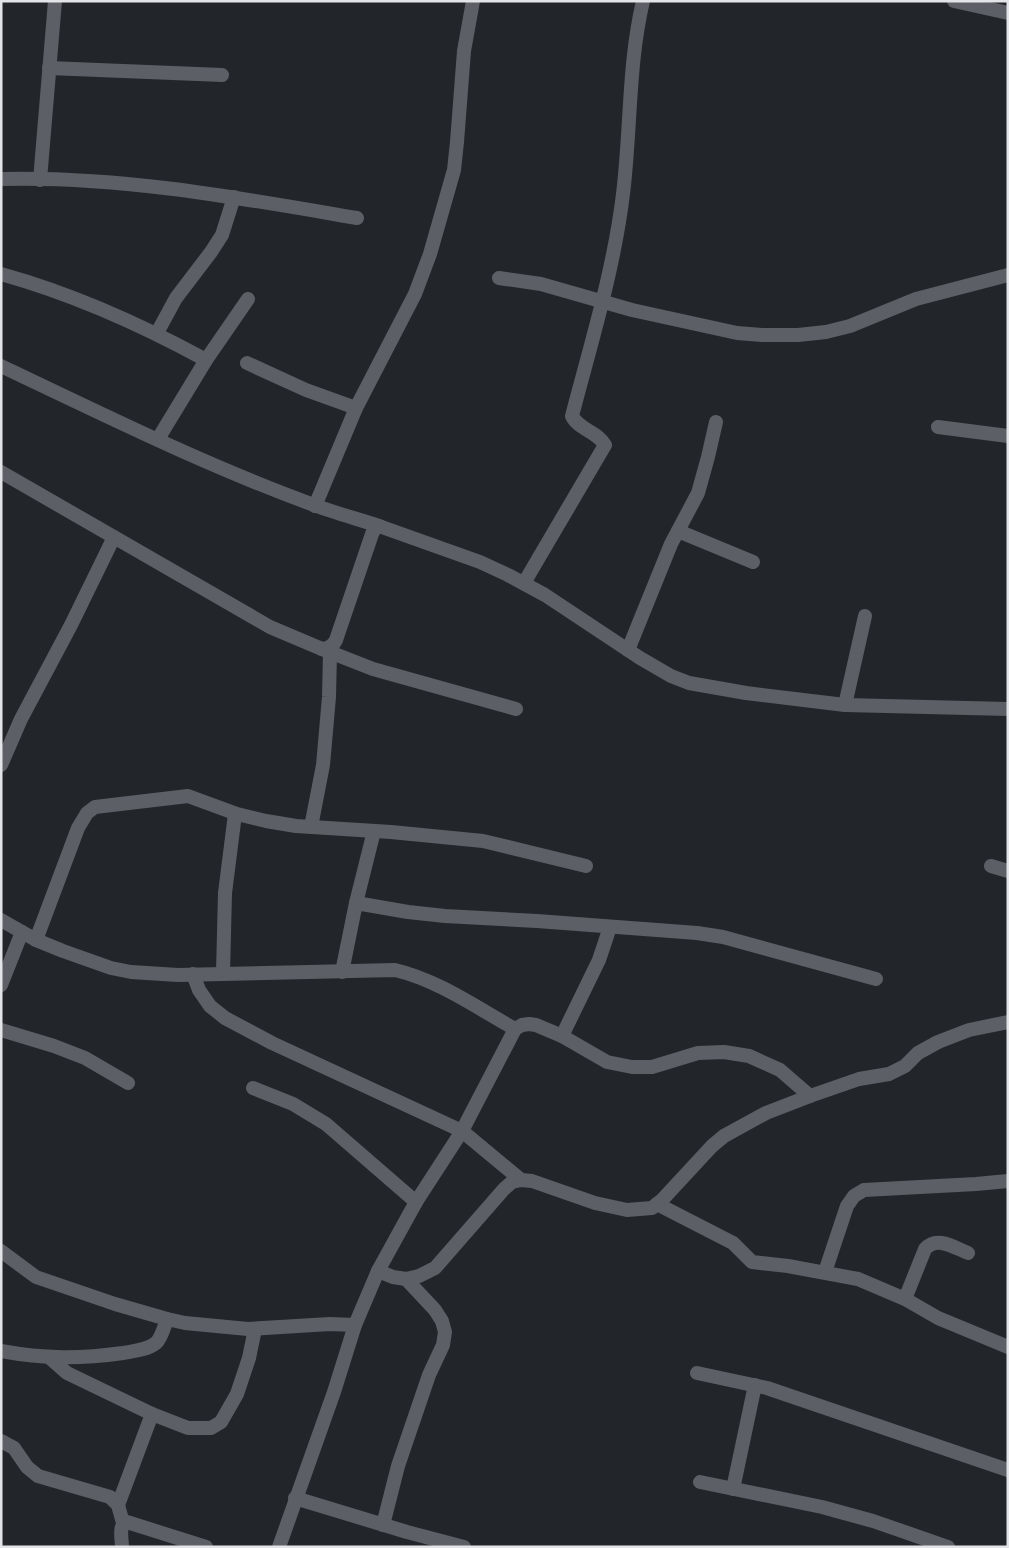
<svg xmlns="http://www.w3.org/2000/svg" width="1009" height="1548" font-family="'Titillium Web',sans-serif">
<rect width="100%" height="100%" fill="#22262b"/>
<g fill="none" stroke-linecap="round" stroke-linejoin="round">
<!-- minor -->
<g stroke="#5c6066" stroke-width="14">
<polyline points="954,1 1008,13"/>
<polyline points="49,68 222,75"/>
<path d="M1,179C121,176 240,198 357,218"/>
<polyline points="40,180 55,1"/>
<path d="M1,274C73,294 140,324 206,360"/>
<polyline points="499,278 541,284 632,310 737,333 762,335 798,335 826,332 850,326 916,299 1008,275"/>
<polyline points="157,333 176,298 211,252 222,235 234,197"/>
<polyline points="247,363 306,390 356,408"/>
<path d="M1,366C104,415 207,466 314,505C335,513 358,519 379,526"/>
<polyline points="938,427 1008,436"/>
<polyline points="158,439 206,360 248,299"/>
<path d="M1,472L270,627L322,649C329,649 333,646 336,640L372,534L375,528L379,526L480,562L508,575L545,595L640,658L671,676L689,683L746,693L845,705L1008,709"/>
<polyline points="315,506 356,408 415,294 430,254 454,170 457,142 464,51 473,1"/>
<polyline points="678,531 753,562"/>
<path d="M524,583L605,445C598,432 578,429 572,416C591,343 614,269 623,194C631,129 628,65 643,1"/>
<polyline points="322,649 373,669 516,709"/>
<polyline points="628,650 671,544 698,493 708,457 716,422"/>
<polyline points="845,705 865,616"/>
<polyline points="1,765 21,719 71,625 114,537"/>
<polyline points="311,827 323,765 329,697 330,653"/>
<polyline points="991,866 1008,871"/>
<polyline points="356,903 408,912 445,916 537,921 697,933 723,937 876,979"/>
<path d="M1,920L36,940L63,951L111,968L131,972L178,975L395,970C438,980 477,1008 515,1029"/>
<polyline points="36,940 78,828 87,813 95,807 188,796 237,814 266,821 296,826 391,832 483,841 586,866"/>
<polyline points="342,972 356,903 374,831"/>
<polyline points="223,973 225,893 235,814"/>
<polyline points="193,974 199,990 210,1006 225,1018 272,1043 462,1131 521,1180"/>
<polyline points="1,985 22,932"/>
<polyline points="1,1030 54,1046 85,1058 128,1083"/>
<polyline points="562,1036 599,960 610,927"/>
<polyline points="253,1088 293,1104 326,1124 416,1202"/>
<polyline points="657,1204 733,1243 752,1262 788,1266 858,1279 905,1299 938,1318 1008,1347"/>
<polyline points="1,1251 36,1277 115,1304 167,1319 185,1323 248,1329 330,1324 355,1325"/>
<polyline points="378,1271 393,1277 406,1279 419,1276 435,1268 504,1189 512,1182 521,1180 532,1181 595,1203 627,1210 652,1208 662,1200 712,1146 724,1136 766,1113 810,1096"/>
<polyline points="825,1272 847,1206 854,1196 864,1190 976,1184 1008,1181"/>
<path d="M905,1299L925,1249C937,1235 955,1248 968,1253"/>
<path d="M1,1351C44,1359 80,1359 123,1353C134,1351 147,1350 156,1343C162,1337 164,1327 167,1319"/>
<polyline points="50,1358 67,1373 152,1414 188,1428 211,1428 221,1422 237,1394 249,1358 255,1329"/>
<polyline points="697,1373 767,1388 1008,1470"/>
<polyline points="1,1441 14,1448 27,1467 38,1476 110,1497 118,1505 123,1523"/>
<polyline points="700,1482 822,1507 873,1521 948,1547"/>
<polyline points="733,1489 755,1385"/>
<polyline points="295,1498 407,1532 464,1547"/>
<polyline points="118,1505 152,1414"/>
<polyline points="383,1525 398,1466 429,1375 443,1345 445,1332 442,1321 435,1310 406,1279"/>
<path d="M122,1547C122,1538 118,1525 127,1522L206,1547"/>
<polyline points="279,1547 334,1392 355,1325 378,1271 416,1202 462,1131 515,1029 522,1025 529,1024 536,1025 562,1036 607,1062 632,1067 652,1067 698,1053 724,1052 749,1056 780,1070 810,1096 859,1079 889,1074 905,1066 918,1053 938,1042 969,1030 1008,1022"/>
</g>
</g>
<!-- border -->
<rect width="1009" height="1548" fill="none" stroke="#e2e4e8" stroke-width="5"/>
</svg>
